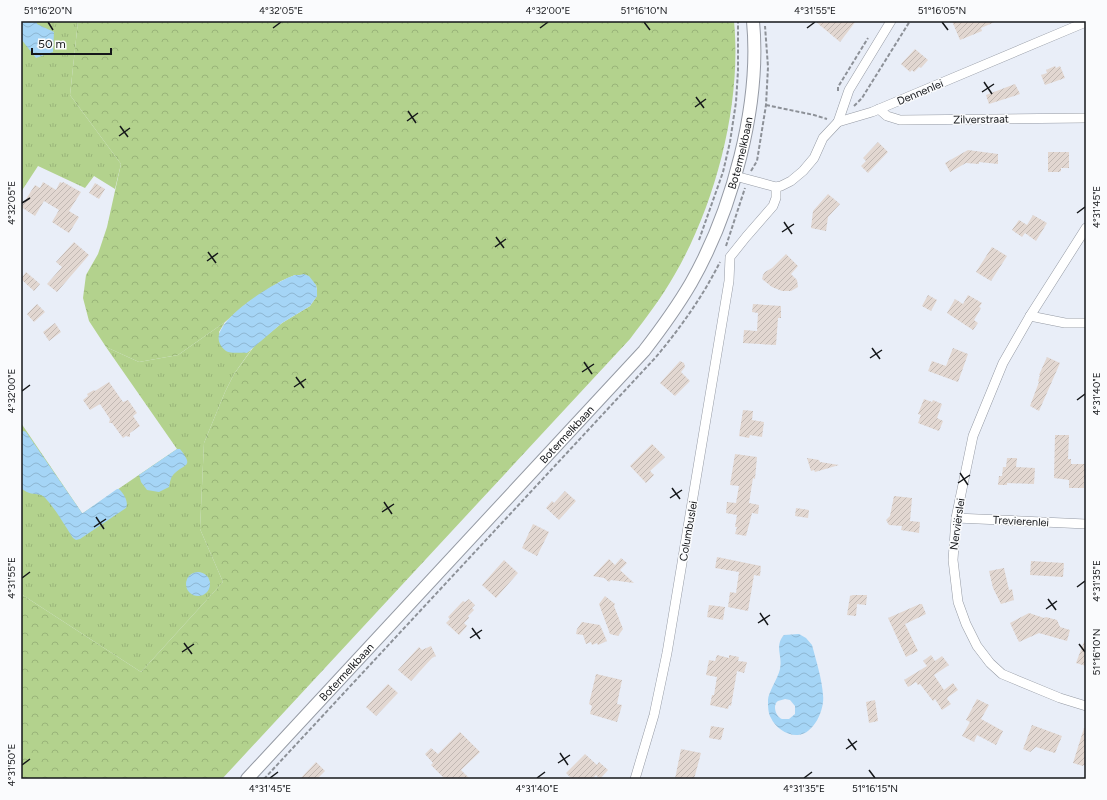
<svg xmlns="http://www.w3.org/2000/svg" width="1107" height="800" font-family="Figtree,sans-serif">
<defs>
<pattern id="forest-crowns" width="20" height="18" patternUnits="userSpaceOnUse"><rect width="20" height="18" fill="#b3d28d"/><path d="M2 6a3 3 0 1 1 6 0M12 15a3 3 0 1 1 6 0" fill="none" stroke="#99b479"/></pattern>
<pattern id="park-tufts" width="24" height="20" patternUnits="userSpaceOnUse"><rect width="24" height="20" fill="#b3d28d"/><path d="M3 7l-1-3M5 7V3M7 7l1-3M15 17l-1-3M17 17v-4M19 17l1-3" fill="none" stroke="#99b479"/></pattern>
<pattern id="water-waves" width="16" height="10" patternUnits="userSpaceOnUse"><rect width="16" height="10" fill="#a5d5f6"/><path d="M0 5q4-4 8 0t8 0" fill="none" stroke="#8db6d2"/></pattern>
<pattern id="building-hatch" width="6" height="6" patternUnits="userSpaceOnUse"><rect width="6" height="6" fill="#e2d7d1"/><path d="M-1 1l2-2M0 6l6-6M5 7l2-2" fill="none" stroke="#c1b8b3"/></pattern>
</defs>
<rect width="100%" height="100%" fill="#e9eef8"/>
<!-- forest -->
<path fill="url(#forest-crowns)" d="M78,21H734C742,103 716,203 675,274C662,297 646,318 630,339L222,779H21V594L141,672L223,582L200,529L204,443L225,392L234,374L255,345L282,323L310,306L317,296V290L316,285L295,275L281,281L247,303L225,322L178,355L139,362L106,347L89,321L83,298L86,275L98,254L107,227L121,164L70,95Z"/>
<!-- park -->
<g fill="url(#park-tufts)">
<polygon points="21,21 78,21 70,95 121,164 115,189 94,176 85,188 38,166 21,192"/>
<polygon points="225,322 219,332 230,352 247,352 251,350 234,374 225,392 204,443 200,529 223,582 141,672 21,594 21,423 82,513 83,513 177,449 106,347 139,362 178,355"/>
</g>
<!-- water -->
<g fill="url(#water-waves)" fill-rule="evenodd">
<polygon points="21,21 37,21 37,24 54,32 53,52 36,58 21,39"/>
<path d="M304,274L309,276L316,285L317,290V296L310,306L282,323L247,353C241,352 231,354 226,351C223,349 221,346 220,344C208,322 278,280 295,275C298,275 301,275 304,274Z"/>
<path d="M24,431L26,432L82,513H83L117,489H119C124,494 129,502 126,508L80,539L76,540L73,538C67,529 49,498 41,495C33,493 29,495 21,488V432Z"/>
<path d="M177,449H180C195,468 184,463 173,475C170,479 170,483 169,487L159,492L147,490L141,482L139,475Z"/>
<circle cx="198" cy="584" r="12"/>
<path d="M799,634L806,638L812,645C816,660 822,679 823,695C825,709 814,734 798,735C787,736 775,727 771,718C768,713 768,706 768,700C768,693 778,678 780,669C783,656 774,646 784,635ZM785,699L790,700L795,706V714L789,719C789,719 782,719 782,719C776,717 772,705 778,701C780,700 783,700 785,699Z"/>
</g>
<!-- building -->
<g fill="url(#building-hatch)">
<polygon points="815,21 856,21 840,42"/>
<polygon points="952,21 997,21 981,28 982,31 960,40"/>
<polygon points="915,49 928,60 921,68 919,67 914,72 912,70 910,72 901,64"/>
<polygon points="1055,66 1056,68 1060,66 1065,78 1045,85 1041,75 1047,73 1046,70"/>
<polygon points="1015,84 1020,94 989,104 986,95"/>
<polygon points="878,142 888,152 868,173 861,166 866,161 863,158"/>
<polygon points="968,150 998,154 998,164 979,162 979,164 966,163 950,172 945,163"/>
<polygon points="1048,152 1069,152 1069,168 1061,168 1061,171 1059,172 1048,172"/>
<polygon points="43,182 56,190 60,182 62,183 63,182 81,192 69,211 79,217 69,233 52,222 59,210 44,201 35,216 21,207 35,185 40,188"/>
<polygon points="95,183 105,189 99,199 89,193"/>
<polygon points="828,194 840,204 828,217 826,231 811,228 813,211"/>
<polygon points="1033,215 1047,223 1036,241 1025,233 1022,237 1012,230 1019,220 1027,225"/>
<polygon points="74,242 89,255 57,292 47,284 62,267 56,262"/>
<polygon points="992,247 1007,256 991,281 976,272"/>
<polygon points="786,254 798,266 791,274 797,280 798,287 791,291 782,291 772,287 762,279 763,275 765,272 772,268"/>
<polygon points="26,272 40,284 34,291 21,279"/>
<polygon points="928,295 937,300 931,311 922,306"/>
<polygon points="968,295 982,303 979,307 981,308 974,320 978,323 973,330 947,313 955,299 963,304"/>
<polygon points="37,304 45,312 34,322 27,314"/>
<polygon points="753,304 781,306 781,318 778,318 776,345 743,343 744,330 757,331 758,313 752,312"/>
<polygon points="55,323 61,332 49,341 43,332"/>
<polygon points="953,348 968,354 958,382 928,371 932,361 946,366"/>
<polygon points="1047,357 1060,363 1039,411 1030,406 1039,382 1038,381 1040,375 1039,375"/>
<polygon points="680,361 684,363 685,367 681,372 690,381 675,396 660,383"/>
<polygon points="109,382 123,402 128,400 137,413 133,416 140,426 130,433 130,437 126,436 123,438 112,423 109,423 110,419 100,404 90,410 83,400 88,396 87,394 94,390 95,391"/>
<polygon points="924,399 932,402 933,400 942,404 937,418 943,421 939,431 918,423 921,415 918,414"/>
<polygon points="743,410 753,411 752,420 764,422 762,437 750,435 749,438 739,436"/>
<polygon points="1055,435 1069,435 1068,459 1071,459 1071,464 1086,464 1086,479 1084,479 1084,488 1069,488 1069,480 1054,478"/>
<polygon points="652,444 665,457 650,471 654,475 646,483 630,466"/>
<polygon points="735,454 757,457 755,479 753,478 749,503 759,505 758,514 752,513 746,536 735,534 737,527 735,527 737,515 726,513 727,502 736,503 739,486 730,485"/>
<polygon points="807,458 819,460 820,462 839,465 815,472 814,470 811,471"/>
<polygon points="1007,458 1017,458 1016,467 1035,468 1034,484 1007,483 1007,485 998,485 999,476 1002,476 1003,467 1006,467"/>
<polygon points="565,491 576,501 559,520 546,508 552,501 554,503"/>
<polygon points="894,496 912,498 910,521 920,522 919,533 901,530 902,526 889,525 886,520 890,516"/>
<polygon points="796,508 809,510 808,518 795,516"/>
<polygon points="533,524 549,532 537,556 522,548"/>
<polygon points="717,557 761,566 760,576 754,575 748,611 728,607 730,592 736,593 739,572 715,568"/>
<polygon points="621,558 627,563 620,570 634,583 611,580 609,582 604,578 593,576 609,559 615,565"/>
<polygon points="504,560 518,573 496,598 482,585"/>
<polygon points="1031,561 1064,563 1063,577 1030,575"/>
<polygon points="1004,568 1009,590 1012,589 1014,600 1001,604 993,588 989,571"/>
<polygon points="853,595 867,595 866,605 857,604 856,616 847,615 850,596"/>
<polygon points="605,596 615,604 614,606 623,629 618,636 610,634 599,604"/>
<polygon points="469,599 475,605 472,608 474,610 468,616 469,618 464,623 467,626 459,635 446,623 450,619 448,617 463,601 465,602"/>
<polygon points="920,604 922,604 926,614 905,624 918,651 906,657 888,618"/>
<polygon points="709,605 725,607 723,620 707,617"/>
<polygon points="1029,613 1044,618 1046,617 1057,620 1060,627 1070,630 1067,641 1039,633 1019,642 1010,623"/>
<polygon points="582,622 600,625 607,641 598,645 597,643 592,645 591,642 586,644 583,635 576,634 577,629"/>
<polygon points="1085,639 1086,639 1086,666 1076,663"/>
<polygon points="431,646 436,656 432,658 411,681 398,670 419,647 422,650"/>
<polygon points="717,655 729,658 729,655 739,657 738,661 747,662 744,673 737,671 731,706 729,705 728,709 710,705 712,695 714,695 717,677 706,675 709,660 715,661"/>
<polygon points="931,655 935,661 942,656 949,665 934,675 944,690 953,683 958,690 948,697 947,699 951,704 942,710 935,699 933,701 920,684 918,685 916,682 908,687 904,680 927,666 923,661"/>
<polygon points="596,674 622,680 617,704 622,705 617,722 590,714 592,706 589,704"/>
<polygon points="388,684 398,693 376,716 366,707"/>
<polygon points="977,699 989,705 981,719 1003,731 996,745 977,735 974,742 962,736 970,722 966,720"/>
<polygon points="875,700 878,721 869,723 866,702"/>
<polygon points="1032,725 1062,736 1055,753 1036,747 1030,752 1023,749"/>
<polygon points="711,726 724,728 721,740 709,738"/>
<polygon points="1084,728 1086,728 1086,766 1083,765 1083,766 1073,763"/>
<polygon points="460,732 480,752 461,770 470,779 445,779 431,765 433,763 425,754 431,748 438,754"/>
<polygon points="681,749 701,753 694,779 675,779"/>
<polygon points="585,754 597,765 599,762 608,770 600,779 596,775 592,779 572,779 566,773"/>
<polygon points="316,762 325,771 317,779 300,779"/>
</g>
<g fill="none" stroke-linecap="round" stroke-linejoin="round">
<!-- street casing -->
<g stroke="#959aa4" stroke-width="10">
<g id="street">
<polyline points="879,109 887,116 900,120 1086,118"/>
<polyline points="838,122 849,90 891,21"/>
<polyline points="735,176 776,187 781,186 791,181 803,171 814,158 823,138 838,122 872,112 1086,22"/>
<polyline points="1086,228 1030,316 1003,363 973,436 956,518 953,560 958,602 966,624 977,646 990,663 1002,674 1060,698 1086,706"/>
<polyline points="1030,316 1065,323 1086,323"/>
<polyline points="956,518 1086,524"/>
<polyline points="635,779 654,715 667,653 729,281 730,257 746,237 773,206 776,198 776,187"/>
</g>
</g>
<!-- secondary casing -->
<g stroke="#959aa4" stroke-width="14">
<g id="secondary">
<path id="s1" d="M247,779L644,351C661,329 677,307 691,283C732,211 761,105 753,21"/>
</g>
</g>
<!-- path -->
<g stroke="#8d9198" stroke-width="2" stroke-dasharray="4 2" stroke-linecap="butt">
<polyline points="838,91 838,87 868,38"/>
<polyline points="766,105 814,115 827,119"/>
<polyline points="854,106 862,98 910,21"/>
<polyline points="751,171 757,161 766,105 768,67 765,26"/>
<polyline points="699,240 723,172 730,142 736,102 738,71 738,21"/>
<polyline points="726,246 745,188"/>
<path d="M264,779L656,357C681,327 703,296 720,262"/>
</g>
<!-- street -->
<use href="#street" stroke="#fff" stroke-width="9"/>
<!-- secondary -->
<use href="#secondary" stroke="#fff" stroke-width="12"/>
</g>
<!-- ticks -->
<path fill="none" stroke="#15171a" stroke-width="1.5" d="M48,22L53,30M644,22L650,30M942,22L948,30M273,28L281,22M540,28L548,22M807,28L815,22M984,82L992,94M982,92L994,84M696,97L704,108M695,107L706,99M408,111L416,123M407,121L418,113M120,126L128,137M119,136L130,128M22,203L30,198M1077,213L1085,207M784,222L792,234M782,232L794,224M496,237L504,248M495,247L506,239M208,252L216,263M207,261L218,253M872,348L880,359M870,358L882,350M584,362L592,374M582,372L594,364M296,377L304,388M294,387L306,379M22,391L30,385M1077,400L1085,394M960,473L968,485M958,483L970,475M672,488L680,499M670,498L682,490M384,502L392,514M382,512L394,504M96,517L104,529M94,527L106,519M22,578L30,572M1077,587L1085,581M1048,599L1056,610M1046,609L1057,601M760,613L768,625M758,623L770,615M472,628L480,639M470,638L482,630M184,643L192,654M1079,644L1085,652M182,652L194,644M848,739L856,750M846,749L857,741M560,753L568,765M558,763L570,755M22,765L30,759M869,770L875,778M270,778L278,772M537,778L545,772M804,778L812,772"/>
<g text-anchor="middle" stroke-width="3" stroke-linejoin="round" paint-order="stroke">
<!-- street labels -->
<g font-size="11" fill="#15171a" stroke="#fafbfd">
<text transform="translate(920 92) rotate(-23)" y="4">Dennenlei</text>
<text transform="translate(981 119) rotate(-1)" y="4">Zilverstraat</text>
<text dy="4" stroke="none"><textPath href="#s1" startOffset="806">Botermelkbaan</textPath></text>
<text dy="4" stroke="none"><textPath href="#s1" startOffset="470">Botermelkbaan</textPath></text>
<text transform="translate(1021 521) rotate(3)" y="4">Trevierenlei</text>
<text transform="translate(957 524) rotate(-82)" y="4">Nerviërslei</text>
<text transform="translate(688 531) rotate(-80)" y="4">Columbuslei</text>
<text dy="4" stroke="none"><textPath href="#s1" startOffset="146">Botermelkbaan</textPath></text>
</g>
</g>
<!-- border -->
<rect width="1107" height="800" fill="none" stroke="#fafbfd" stroke-width="44"/>
<!-- scale -->
<path d="M32 48v6h79v-6" fill="none" stroke="#15171a" stroke-width="2"/>
<text x="38" y="48" font-size="12" fill="#15171a" stroke="#fafbfd" stroke-width="3" paint-order="stroke">50 m</text>
<rect x="22" y="22" width="1063" height="756" fill="none" stroke="#15171a" stroke-width="1.5"/>
<g font-size="10" text-anchor="middle" fill="#15171a">
<text x="48" y="14">51°16'20"N</text>
<text x="281" y="14">4°32'05"E</text>
<text x="548" y="14">4°32'00"E</text>
<text x="644" y="14">51°16'10"N</text>
<text x="815" y="14">4°31'55"E</text>
<text x="942" y="14">51°16'05"N</text>
<text transform="translate(11 203) rotate(-90)" y="4">4°32'05"E</text>
<text transform="translate(1096 207) rotate(-90)" y="4">4°31'45"E</text>
<text transform="translate(11 391) rotate(-90)" y="4">4°32'00"E</text>
<text transform="translate(1096 394) rotate(-90)" y="4">4°31'40"E</text>
<text transform="translate(11 578) rotate(-90)" y="4">4°31'55"E</text>
<text transform="translate(1096 581) rotate(-90)" y="4">4°31'35"E</text>
<text transform="translate(1096 652) rotate(-90)" y="4">51°16'10"N</text>
<text transform="translate(11 765) rotate(-90)" y="4">4°31'50"E</text>
<text x="270" y="792">4°31'45"E</text>
<text x="537" y="792">4°31'40"E</text>
<text x="804" y="792">4°31'35"E</text>
<text x="875" y="792">51°16'15"N</text>
</g>
</svg>
